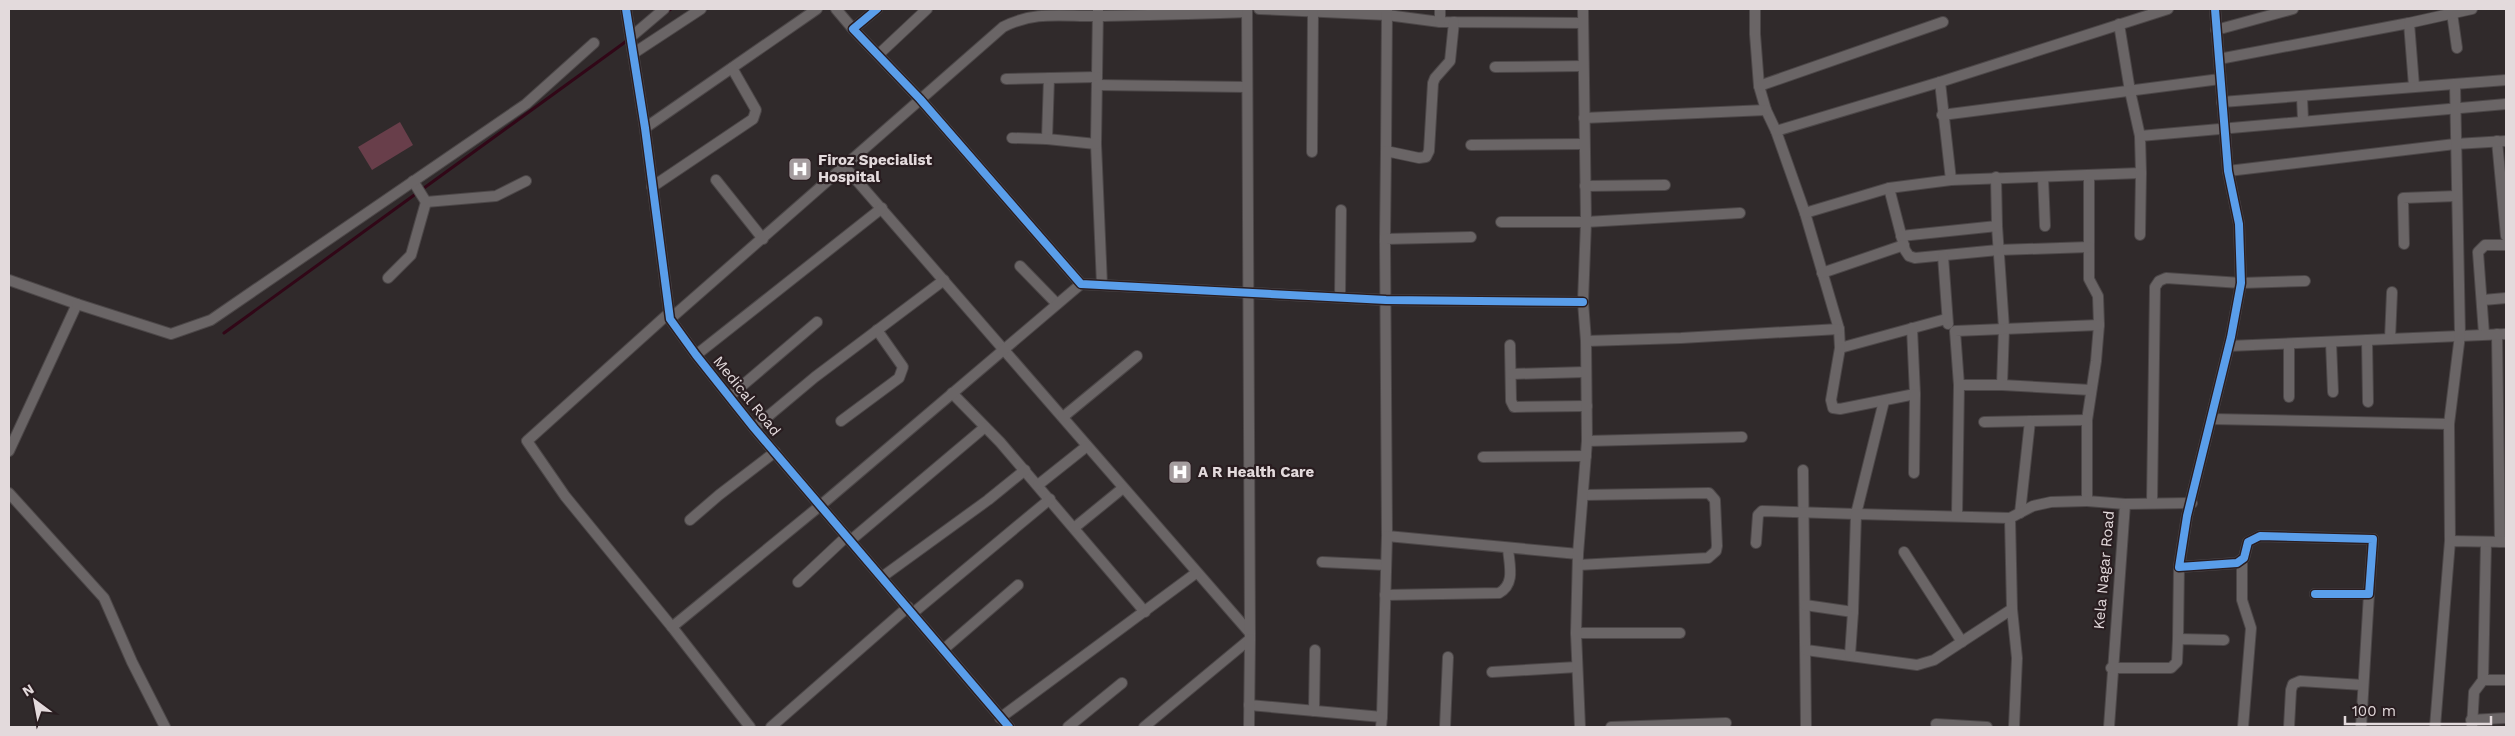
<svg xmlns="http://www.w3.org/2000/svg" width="2515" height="736" font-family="'Work Sans',sans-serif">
<rect width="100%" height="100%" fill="#302a2b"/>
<!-- green -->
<polygon fill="#683e4a" points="400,122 413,145 372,170 358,147"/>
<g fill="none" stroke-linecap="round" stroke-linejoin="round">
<!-- stream -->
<g stroke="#310717" stroke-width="3">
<polyline points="665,13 671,9"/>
<polyline points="224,333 628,40"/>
</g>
<!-- minor casing -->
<g stroke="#4c4748" stroke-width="12">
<g id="minor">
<polyline points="626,9 645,128 670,319 696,355 754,428 1009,727"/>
<polyline points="836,9 853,29"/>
<polyline points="877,9 853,29 920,99 1081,284 1386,300 1583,302"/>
<polyline points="1098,9 1096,144 1102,285"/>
<polyline points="1259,9 1387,15 1440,22 1583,23"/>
<polyline points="1440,9 1440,22"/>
<polyline points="1755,9 1755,34 1759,86 1766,110 1776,131 1805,213 1839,329 1840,348 1946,319"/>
<polyline points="2215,9 2228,171 2239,224 2241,283 2231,337 2187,516 2179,567 2237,563 2244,558 2248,542 2260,536 2373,539 2369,594 2315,594"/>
<polyline points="2452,13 2457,48"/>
<polyline points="2119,24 2130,91 2140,136"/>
<polyline points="2216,30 2293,9"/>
<polyline points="631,37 664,9"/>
<polyline points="634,53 701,9"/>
<polyline points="878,55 927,9"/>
<polyline points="2219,59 2409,23"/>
<polyline points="1495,67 1583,66"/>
<polyline points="1049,78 1047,139 1096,144"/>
<polyline points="1006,79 1097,77"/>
<polyline points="1940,82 1951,180"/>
<polyline points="1097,85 1247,87"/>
<polyline points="1759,86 1943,22"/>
<polyline points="2414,86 2409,23 2472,9"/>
<polyline points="2302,97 2303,120"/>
<polyline points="2222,102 2506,80"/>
<polyline points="1942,115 2220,79"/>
<polyline points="1584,118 1766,110"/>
<polyline points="645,128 817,9"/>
<polyline points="1776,131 1940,82 2168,9"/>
<polyline points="1012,138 1047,139"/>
<polyline points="2497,141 2506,236"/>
<polyline points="1471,145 1584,144"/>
<polyline points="1386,151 1387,10"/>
<polyline points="1312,152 1313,13"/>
<polyline points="845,167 1250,633"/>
<polyline points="2228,171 2455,144 2506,141"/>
<polyline points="2089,175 2089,279 2098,296 2099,325 2096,361 2087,420 2087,501 2125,504 2109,727"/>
<polyline points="2043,177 2045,226"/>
<polyline points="716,180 763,239"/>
<polyline points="1585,186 1665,185"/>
<polyline points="652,187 753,119 756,110 732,68"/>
<polyline points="1889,188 1905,250 1909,256 1915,258 1998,250 2089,247"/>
<polyline points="426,202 496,196 526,181"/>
<polyline points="1805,213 1889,188 1951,180 2141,173 2140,136 2506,104"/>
<polyline points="1501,222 1586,222 1740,213"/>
<polyline points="1997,226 2004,328 2002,385"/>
<polyline points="2140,235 2141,173"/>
<polyline points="1901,236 1997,226 1996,177"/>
<polyline points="1385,239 1386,151 1419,158 1426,157 1429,151 1433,83 1435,78 1450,61 1454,22"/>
<polyline points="2404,244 2403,198 2457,196"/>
<polyline points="1943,256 1948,324"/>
<polyline points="1020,266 1057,304"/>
<polyline points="1822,273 1904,245"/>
<polyline points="388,278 411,255 426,202 413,181"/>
<polyline points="9,280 77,304 9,451"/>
<polyline points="1340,297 1341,210"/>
<polyline points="2483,300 2506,298"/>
<polyline points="77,304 171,334 211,320 526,104 594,43"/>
<polyline points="668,314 527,441 565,496 672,627 750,727"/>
<path d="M670,319L1003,27C1035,10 1065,17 1101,16C1149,15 1198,14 1247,12"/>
<polyline points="2484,334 2478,252 2485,245 2506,245"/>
<polyline points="2497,334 2500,542"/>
<polyline points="2390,339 2392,292"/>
<polyline points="2367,340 2368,402"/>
<polyline points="1586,341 1681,338 1839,329"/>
<polyline points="2331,342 2333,392"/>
<polyline points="1510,345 1511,401 1514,407 1587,406"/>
<polyline points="2229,346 2506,334"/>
<polyline points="1840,348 1831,400 1833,408 1840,409 1915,394 1912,328"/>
<polyline points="696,355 882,208"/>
<polyline points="1511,374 1586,372"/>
<polyline points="1959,385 1955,331 2099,325"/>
<polyline points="952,393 1000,442 1145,612"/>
<polyline points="730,396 817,322"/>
<polyline points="2289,397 2289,344"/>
<polyline points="1063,417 1137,356"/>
<polyline points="2212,419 2449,424"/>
<polyline points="841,421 899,378 903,367 877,330"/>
<polyline points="1984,422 2087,420"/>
<polyline points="754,428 815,377 944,280"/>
<polyline points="1587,441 1742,437"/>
<polyline points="1483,457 1586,456"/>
<polyline points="1803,470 1806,727"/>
<polyline points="1914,473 1915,394"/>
<polyline points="1038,485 1087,446"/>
<polyline points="9,493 104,598 132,662 165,727"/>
<polyline points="2152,503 2155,287 2159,281 2166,278 2241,283 2305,281"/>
<polyline points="2125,504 2192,503"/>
<polyline points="2020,513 2030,421"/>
<polyline points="1957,516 1959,385 2002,385 2091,390"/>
<polyline points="2010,518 2012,609"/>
<polyline points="690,520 719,495 775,452"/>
<polyline points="1074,528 1123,488"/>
<polyline points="1387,536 1385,239 1471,237"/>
<polyline points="851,540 985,427"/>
<polyline points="2450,541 2449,424 2460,335 2455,84"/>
<polyline points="1756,543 1758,515 1762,511 1856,514 1884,401"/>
<polyline points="1904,552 1962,642"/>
<polyline points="2242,561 2242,600 2251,628 2243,727"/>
<polyline points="1322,562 1386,565"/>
<polyline points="1578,565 1708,558 1716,551 1717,546 1715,500 1709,493 1583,495"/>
<polyline points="882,577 988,500 1025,470"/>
<polyline points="798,582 847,536"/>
<path d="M1385,595L1499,593C1516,584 1509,564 1508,548"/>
<polyline points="1805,605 1853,612"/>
<polyline points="913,613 1050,499"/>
<polyline points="672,627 821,505 1081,284"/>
<polyline points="1576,633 1680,633"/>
<polyline points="2178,639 2179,567"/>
<polyline points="944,649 1018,585"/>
<polyline points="1806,650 1917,665 1934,660 2012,609 2017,658 2014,727"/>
<polyline points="1850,655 1853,612 1856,514 2010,518 2033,506 2051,502 2087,501"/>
<polyline points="2111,668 2171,668 2177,662 2178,639 2224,640"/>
<polyline points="1492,672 1577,667"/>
<polyline points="2483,680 2486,543"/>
<polyline points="1249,705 1382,717 1387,536 1578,554"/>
<polyline points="1314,711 1315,650"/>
<polyline points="1000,718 1196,573"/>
<polyline points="2471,720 2506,718"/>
<polyline points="1936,724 1987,727"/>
<polyline points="771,727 908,607"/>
<polyline points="1068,727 1122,683"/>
<polyline points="1144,727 1250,639 1247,9"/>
<polyline points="1249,727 1250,639"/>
<polyline points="1381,727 1382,717"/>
<polyline points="1445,727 1448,657"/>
<polyline points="1580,727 1576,633 1578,554 1587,441 1586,341 1583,302 1586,222 1583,9"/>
<polyline points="1611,727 1726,723"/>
<polyline points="2289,727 2291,690 2293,684 2300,681 2363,685"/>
<polyline points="2361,727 2369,594"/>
<polyline points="2435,727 2450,541 2506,542"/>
<polyline points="2472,727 2474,692 2483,680 2506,680"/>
</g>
</g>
<!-- minor -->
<use href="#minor" stroke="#6a6566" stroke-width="10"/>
<!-- cycleway casing -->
<g stroke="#291d20" stroke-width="11">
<g id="cycleway">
<polyline points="626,9 645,128 670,319 696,355 754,428 1009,727"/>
<polyline points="877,9 853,29 920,99 1081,284 1386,300 1583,302"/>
<polyline points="2215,9 2228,171 2239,224 2241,283 2231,337 2187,516 2179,567 2237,563 2244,558 2248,542 2260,536 2373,539 2369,594 2315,594"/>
</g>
</g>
<!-- cycleway -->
<use href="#cycleway" stroke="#5a9eea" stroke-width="8"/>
</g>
<!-- icons -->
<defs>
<g id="hospital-square" transform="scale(1.25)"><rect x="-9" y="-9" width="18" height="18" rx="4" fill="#a49c9e" stroke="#291d20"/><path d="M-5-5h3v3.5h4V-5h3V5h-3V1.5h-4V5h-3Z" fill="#fff"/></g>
</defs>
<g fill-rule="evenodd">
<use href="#hospital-square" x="800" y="169"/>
<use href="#hospital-square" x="1180" y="472"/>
</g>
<g text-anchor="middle" stroke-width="4.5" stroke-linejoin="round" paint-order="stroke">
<!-- poi labels -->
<g font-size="15" font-weight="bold" fill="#e3dadc" stroke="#291d20" text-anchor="start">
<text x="818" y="165">Firoz Specialist<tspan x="818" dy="17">Hospital</tspan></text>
<text x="1198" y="477">A R Health Care</text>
</g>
<!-- street labels -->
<g font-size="15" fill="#e3dadc" stroke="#291d20">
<text transform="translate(747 396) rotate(51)" y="5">Medical Road</text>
<text transform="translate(2104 570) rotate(-85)" y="5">Kela Nagar Road</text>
</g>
</g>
<!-- border -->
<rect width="2515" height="736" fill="none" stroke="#e3dadc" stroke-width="20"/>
<!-- north arrow -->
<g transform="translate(35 701) rotate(328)" stroke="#291d20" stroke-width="4" paint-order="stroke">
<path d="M0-4L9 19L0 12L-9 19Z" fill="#e3dadc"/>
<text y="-8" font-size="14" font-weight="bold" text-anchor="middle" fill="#e3dadc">N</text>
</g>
<!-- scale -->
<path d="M2345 716v8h146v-8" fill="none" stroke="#e3dadc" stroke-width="2.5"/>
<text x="2352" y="716" font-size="15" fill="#e3dadc" stroke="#291d20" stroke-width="4" paint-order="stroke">100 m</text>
</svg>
